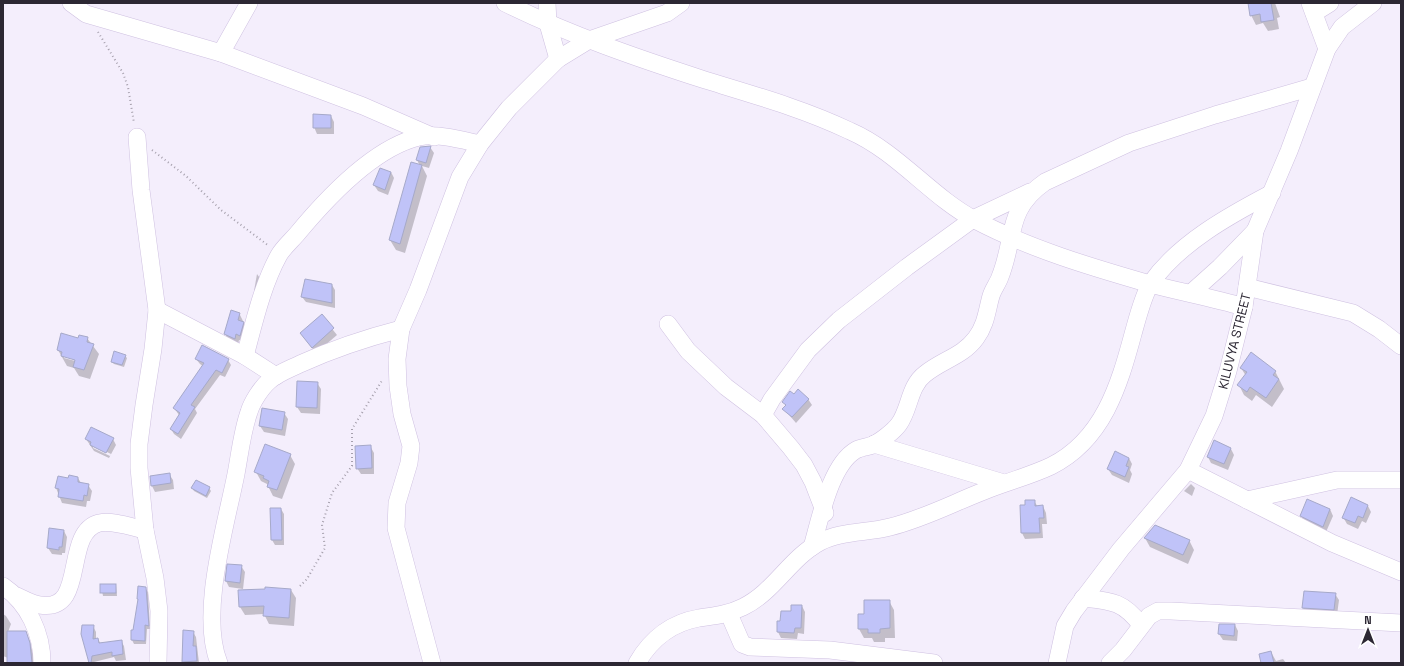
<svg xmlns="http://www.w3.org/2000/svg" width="1404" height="666" font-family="'Space Grotesk',sans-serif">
<rect width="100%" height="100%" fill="#f4eefc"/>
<!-- shadow -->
<g fill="#0003" fill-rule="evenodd">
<polygon points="1249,3 1275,3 1280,17 1277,18 1279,29 1268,31 1263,23 1256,25 1251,15"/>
<polygon points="331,116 334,122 334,134 317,134 314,127"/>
<polygon points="430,147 434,153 429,168 422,166 427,176 405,253 396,250 390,240 420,166 417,160"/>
<polygon points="391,172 394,178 388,195 378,191 374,185"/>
<polygon points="257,274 262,281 256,296 254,291"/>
<polygon points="332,285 335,290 335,308 306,302 302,297"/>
<polygon points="239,313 247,329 243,341 239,340 238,345 228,340 225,333"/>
<polygon points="322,316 337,335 316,353 301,334"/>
<path d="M87,338L99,354L90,379L79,376L74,368L67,366L58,350L79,339ZM64,356L80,360L79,362L64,358Z"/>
<polygon points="1252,353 1275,371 1284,389 1272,407 1256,395 1252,401 1244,395 1239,385 1246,376 1241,368"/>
<polygon points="125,356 127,358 124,367 114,364 112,362"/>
<polygon points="196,359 228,360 231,365 225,377 220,375 195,409 197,413 181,439 174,434 171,429 179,415 174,408 203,366 200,364"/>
<polygon points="317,383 321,389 320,414 301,413 297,407"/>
<polygon points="794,395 808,399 812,405 796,423 784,409 786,406 784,402"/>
<polygon points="284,413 288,419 285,436 264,432 260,426"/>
<path d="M86,439H113L116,445L109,458L94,451ZM93,445L111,454L110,456L93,448Z"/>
<polygon points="1214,442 1231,449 1234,455 1228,470 1211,463 1208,457"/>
<polygon points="370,446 374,453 374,474 361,474 357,468"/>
<polygon points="290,455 295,464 282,499 273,496 267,484 261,481 256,472"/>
<polygon points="1129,458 1132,464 1130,470 1132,474 1129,483 1112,475 1108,469"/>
<polygon points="169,474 173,480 174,489 155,492 152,486"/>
<polygon points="78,478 81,483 88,485 92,491 90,501 87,501 86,507 62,503 56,488 69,479"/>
<polygon points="1191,484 1195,488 1192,496 1184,491"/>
<polygon points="192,488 209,488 211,491 207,498 194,491"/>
<polygon points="1034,501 1038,507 1043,506 1046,513 1047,524 1042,524 1043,538 1025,539 1022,533 1026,506"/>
<polygon points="1368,506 1371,512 1366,523 1362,521 1358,529 1347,524 1343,517"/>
<polygon points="281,509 284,514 284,545 275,545 272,540"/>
<polygon points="1330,509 1333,516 1326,532 1305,522 1301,515"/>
<polygon points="64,531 67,537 65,553 62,553 62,555 52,554 48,548"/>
<polygon points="1145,538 1189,540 1194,550 1188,564 1150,547"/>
<polygon points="241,566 245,572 243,589 229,587 226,581"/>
<polygon points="101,585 116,585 117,596 103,596"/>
<polygon points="145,588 148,592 150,629 147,629 146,644 134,644 132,640 133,631"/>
<polygon points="291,590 296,598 294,626 269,624 264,614 245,615 240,607"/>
<polygon points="1335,594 1339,600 1337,615 1307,614 1303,608"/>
<polygon points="889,601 894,610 895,638 885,638 885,642 874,642 872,638 864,638 859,629"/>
<polygon points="802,606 805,612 804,634 798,633 797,639 781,638 778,632 781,623"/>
<polygon points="3,614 6,616 11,624 8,632 25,632 30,641 35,663 8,663 8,658 3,656"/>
<polygon points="1235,625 1238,631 1237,641 1223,640 1219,634"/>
<polygon points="93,626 96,632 96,640 98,639 100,643 121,641 124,646 126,660 116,661 114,657 90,663"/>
<polygon points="184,631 193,632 196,637 199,663 184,663"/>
<polygon points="1271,652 1276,661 1283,659 1286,663 1262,663"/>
</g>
<!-- building -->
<g fill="#c0c3f8" stroke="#a6a9c9">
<polygon points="1248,3 1271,3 1274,20 1261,22 1260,14 1250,16"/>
<polygon points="313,114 331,115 331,128 313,128"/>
<polygon points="431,146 426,163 416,160 420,147"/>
<polygon points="411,162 422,165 400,244 389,240"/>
<polygon points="380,168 391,172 385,190 373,185"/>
<polygon points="305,279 332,284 332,303 301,297"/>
<polygon points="231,310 240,313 238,320 244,322 240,336 236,334 235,339 224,334"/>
<polygon points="322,314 334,328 312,348 300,333"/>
<polygon points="61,333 78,338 79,335 88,337 87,342 94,344 84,370 73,367 75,360 61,356 62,352 57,350"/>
<polygon points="202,345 229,359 222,373 216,370 191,405 195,407 178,434 170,429 180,413 173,408 204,363 195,359"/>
<polygon points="114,351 126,355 122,365 111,362"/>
<polygon points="1251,352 1276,371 1273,375 1279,379 1266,398 1250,387 1247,392 1237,385 1247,372 1240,368"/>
<polygon points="297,381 318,382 317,408 296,407"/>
<polygon points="798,389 809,399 792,417 782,409 786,405 782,402 790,391 794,394"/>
<polygon points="262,408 285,412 282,430 259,426"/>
<polygon points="91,427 114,438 106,453 90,445 91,442 85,439"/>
<polygon points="1214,440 1231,448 1224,464 1207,457"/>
<polygon points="265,444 291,454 277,490 267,487 269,481 263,478 264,476 254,472"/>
<polygon points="371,445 372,468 356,469 355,446"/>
<polygon points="1115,451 1129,458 1126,466 1129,467 1125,477 1107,469"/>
<polygon points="170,473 171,483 151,486 150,476"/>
<polygon points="69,475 78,477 78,482 89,484 87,496 84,495 83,501 58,497 59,489 55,488 58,476 68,478"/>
<polygon points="196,480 210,487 206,496 191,488"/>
<polygon points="1351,497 1368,505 1363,518 1358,516 1355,523 1342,518"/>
<polygon points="1307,499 1330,509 1323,527 1300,516"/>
<polygon points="1025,500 1035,500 1035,506 1043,505 1044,518 1039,518 1040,533 1021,533 1020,505 1025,505"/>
<polygon points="270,508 281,508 282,540 271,540"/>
<polygon points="1155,525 1190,540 1183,555 1144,538"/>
<polygon points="49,528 64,530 62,547 59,547 59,550 47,548"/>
<polygon points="227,564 242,565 240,583 225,581"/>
<rect x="100" y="584" width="16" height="9"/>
<polygon points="138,586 146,587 149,626 145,625 145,641 131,640 131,630 133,630 138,599 137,599"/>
<polygon points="265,587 291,589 289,618 263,616 264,606 239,607 238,590 265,589"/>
<polygon points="1304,591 1336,593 1334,610 1302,608"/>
<polygon points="864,600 890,600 890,628 880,629 880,633 868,633 868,629 858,629 858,614 864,614"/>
<polygon points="791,605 802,605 801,628 795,628 794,633 777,632 777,621 780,621 781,611 791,611"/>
<polygon points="1219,624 1235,624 1234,636 1218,634"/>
<polygon points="82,625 94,625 93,639 98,638 99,643 122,640 123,654 112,656 112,652 92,656 91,663 89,663 81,634"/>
<polygon points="183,630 194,631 193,646 196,646 197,661 182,662"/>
<polygon points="7,631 26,631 30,643 32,663 7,663"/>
<polygon points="1271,651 1274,663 1261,663 1259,654"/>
</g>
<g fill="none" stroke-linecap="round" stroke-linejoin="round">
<!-- minor casing -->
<g stroke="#cfc1e1" stroke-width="18">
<g id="minor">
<polyline points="71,3 86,14 221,53 363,106 434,137"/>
<path d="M505,3C570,35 637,58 705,80C754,95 804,109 850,131C898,152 930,196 975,220C1030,249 1091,267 1150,284C1181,292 1213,298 1244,307"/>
<polyline points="547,3 548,24 558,59"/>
<polyline points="1310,3 1327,49"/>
<polyline points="1314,13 1330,3"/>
<polyline points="221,53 249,3"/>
<polyline points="137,137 141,190 157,310 153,349 144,405 139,444 139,468 145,530 155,578 159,611 158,663"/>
<polyline points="1247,287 1353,313 1379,329 1401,346"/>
<polyline points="1191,293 1220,267 1255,231"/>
<polyline points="157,310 245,356 276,376"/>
<polyline points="668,324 688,351 726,387 763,415 791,448 804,465 813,482 825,513"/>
<path d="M245,356C254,323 262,286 279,255C283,248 291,241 297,234C326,199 373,148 419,137C438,133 462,140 480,144"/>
<polyline points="763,415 772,399 808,350 839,320 907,267 973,219 1030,192"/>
<polyline points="874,444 1004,483"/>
<polyline points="1188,470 1332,543 1401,572"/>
<polyline points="1247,500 1337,480 1401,480"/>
<path d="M812,547C820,520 830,465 856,450C861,447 868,447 873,445C881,441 894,431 899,424C910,409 909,386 925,374C942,360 963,356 976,338C986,325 987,310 991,296C993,289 998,283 1000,277C1016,237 1005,210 1045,182L1129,143L1215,115L1312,87"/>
<path d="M3,586C28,603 42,633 42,663"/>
<path d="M17,596C24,599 32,604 40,605C88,613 62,533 99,523C113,520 131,527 145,530"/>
<path d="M1083,598C1111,601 1123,601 1141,625"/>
<polyline points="729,614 742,644 750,647 830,650 934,663"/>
<path d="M219,663C199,614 226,525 236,474C240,453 242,432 249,412C252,402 261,388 269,381C278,373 290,369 300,364C333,349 366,338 401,329"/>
<polyline points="432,663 396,528 397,503 409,463 411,446 402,414 398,386 397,359 401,329 418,290 460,177 480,144 509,108 558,59 589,40 667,13 681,3"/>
<path d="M637,663C651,639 670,623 699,618C715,616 729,614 743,607C774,592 790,558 820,542C841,531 867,533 890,527C923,519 953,503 984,491C1006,482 1030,476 1051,466C1103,440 1119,386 1133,334C1137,320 1143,295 1151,283C1179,243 1230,215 1272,193"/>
<polyline points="1057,663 1065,626 1074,611 1121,549 1188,470 1214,416 1228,371 1244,307 1255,231 1289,151 1327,49 1342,27 1373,3"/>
<polyline points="1110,663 1123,650 1149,616 1158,611 1171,611 1401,623"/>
</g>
</g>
<!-- path -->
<g stroke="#a6a0ad" stroke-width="2" stroke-dasharray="1 3" stroke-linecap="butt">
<polyline points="98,32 123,73 128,87 134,123"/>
<polyline points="152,150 186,176 221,210 269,246"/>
<polyline points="300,586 307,579 325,548 322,525 332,493 352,466 352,429 383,379"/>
</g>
<!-- minor -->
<use href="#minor" stroke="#fff" stroke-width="17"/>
</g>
<g text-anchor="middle" stroke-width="3" stroke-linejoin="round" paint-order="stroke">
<!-- street labels -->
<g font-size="13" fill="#2c2733" stroke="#fff">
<text transform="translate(1234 341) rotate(-76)" y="5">KILUVYA STREET</text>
</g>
</g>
<!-- border -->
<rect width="1404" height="666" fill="none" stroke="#2c2733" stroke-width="8"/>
<!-- north arrow -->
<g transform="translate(1368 630)" stroke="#ffffff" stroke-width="3" paint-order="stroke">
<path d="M0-3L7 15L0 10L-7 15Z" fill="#2c2733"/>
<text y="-6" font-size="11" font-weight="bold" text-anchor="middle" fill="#2c2733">N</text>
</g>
</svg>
